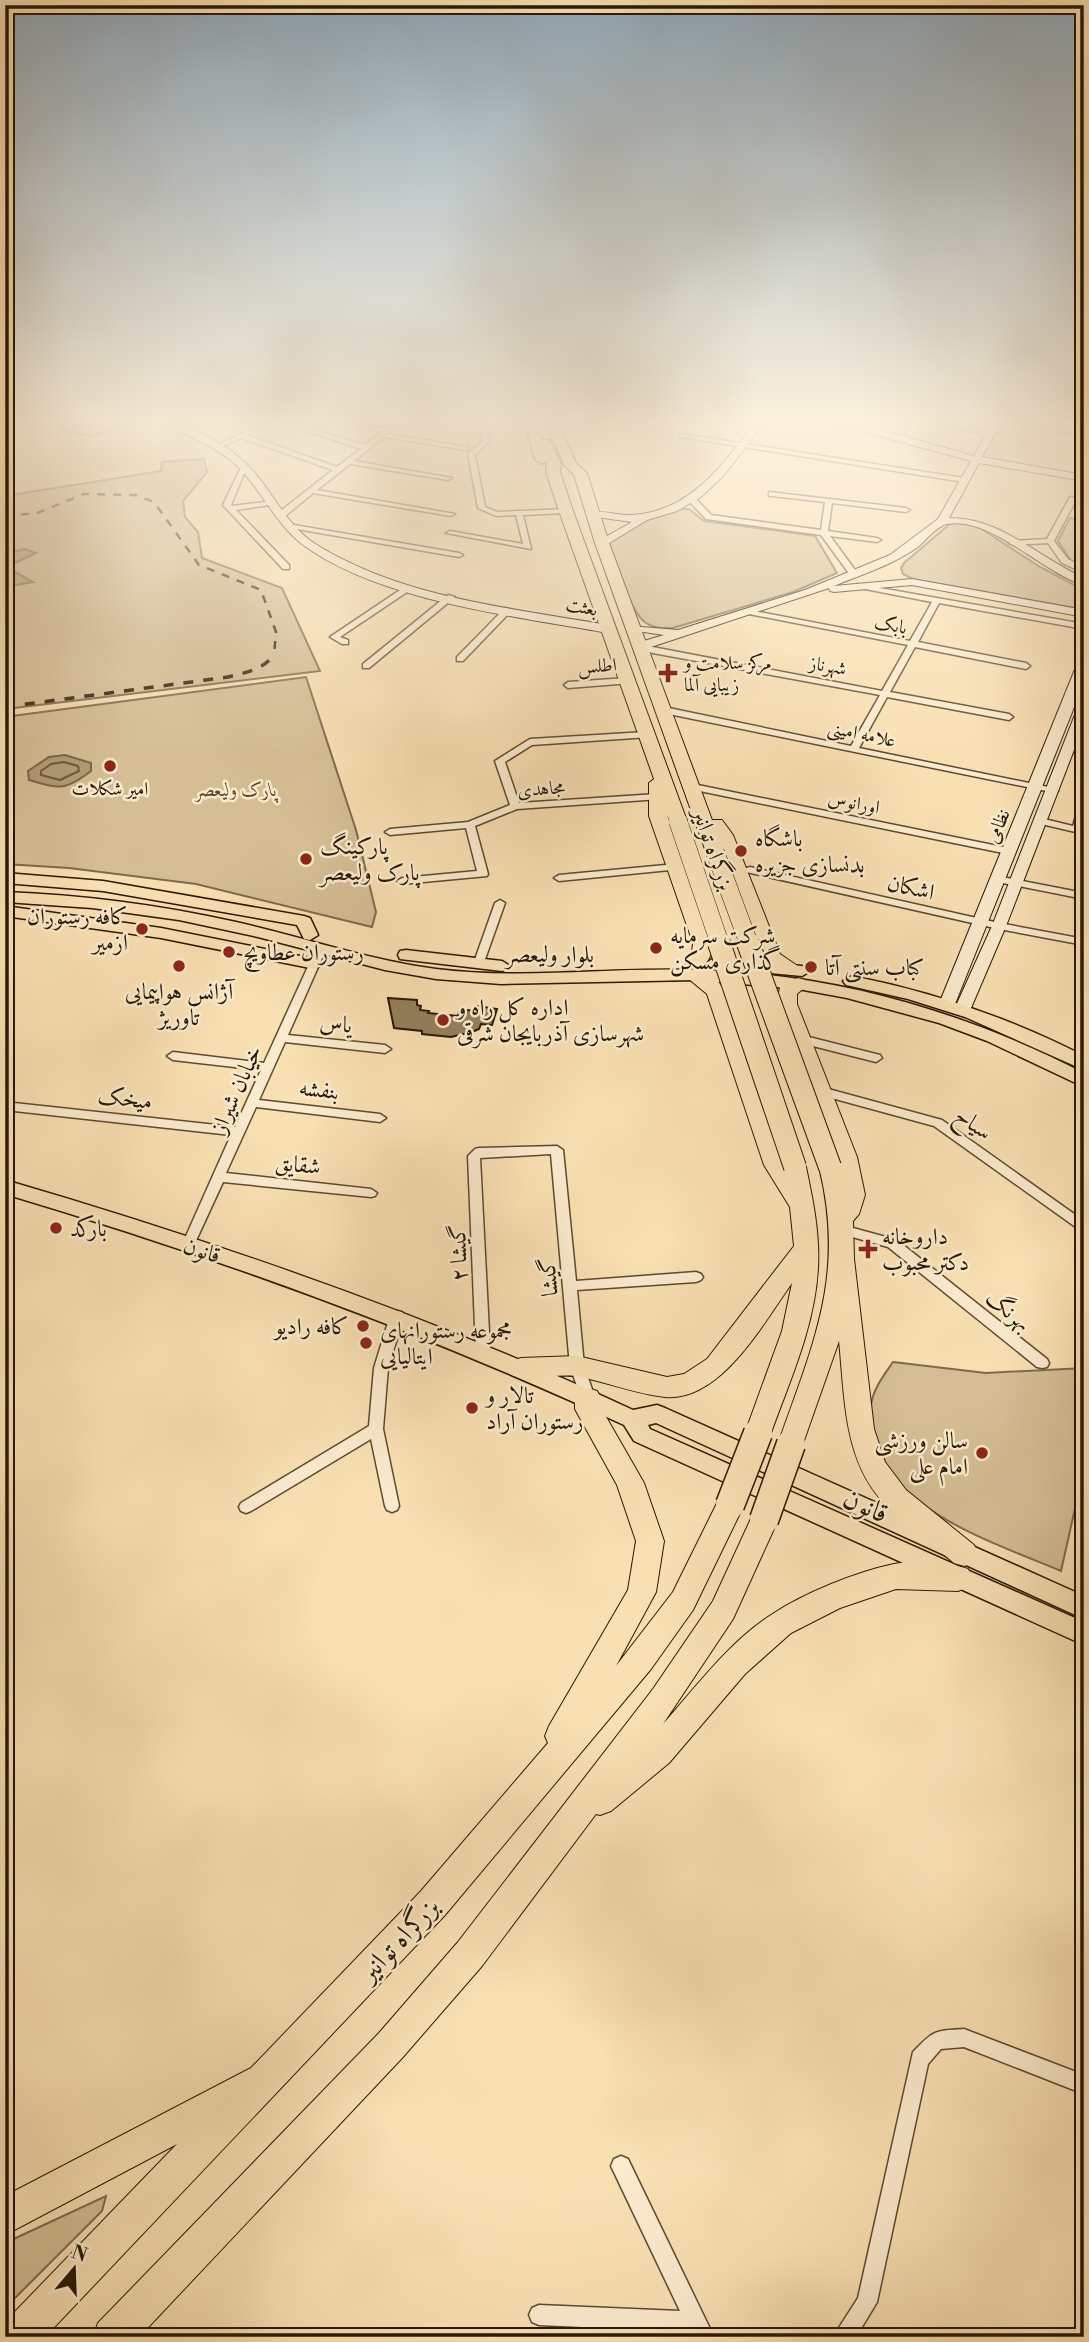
<svg xmlns="http://www.w3.org/2000/svg" width="1089" height="2342" font-family="'Libre Bodoni',Amiri,serif">
<rect width="100%" height="100%" fill="#f9e0b3"/>
<filter id="stains"><feTurbulence type="fractalNoise" baseFrequency=".00286" numOctaves="4"/><feColorMatrix values="0 0 0 0 .2 0 0 0 0 .09 0 0 0 0 .02 0 0 0 .5 -.17"/></filter>
<radialGradient id="worn" r=".72"><stop offset=".6" stop-color="#630" stop-opacity="0"/><stop offset="1" stop-color="#630" stop-opacity=".3"/></radialGradient>
<!-- green -->
<g fill="#d5be95" stroke="#7e6b4c" stroke-width="2">
<polygon points="57,424 127,424 94,436 60,430"/>
<polygon points="204,459 207,472 183,501 185,517 198,532 202,558 282,588 320,671 5,709 5,496 161,471 162,462"/>
<path d="M682,509H689L704,521L815,536L837,573L793,592L673,628C663,628 655,629 646,623C629,611 616,562 609,542L640,520Z"/>
<polygon points="1070,518 1084,520 1084,567 1071,561 1058,541"/>
<polygon points="957,522 977,526 1040,567 1084,590 1084,607 1075,608 913,579 903,574 901,568 904,563 950,524"/>
<polygon points="306,677 356,830 376,912 372,927 196,884 69,868 5,864 5,717"/>
<path d="M893,1362L986,1373L1084,1368V1468L1061,1571C991,1541 861,1503 871,1405C873,1389 884,1375 893,1362Z"/>
<polygon points="106,2196 102,2211 5,2308 5,2243"/>
</g>
<!-- water -->
<g fill="#b29c77" stroke="#7a6748" stroke-width="2">
<polygon points="24,549 36,553 13,564 13,571 33,582 5,587 5,554"/>
<path d="M65,755L91,763V771C65,791 60,789 29,780L28,771L49,757Z"/>
</g>
<g fill="none" stroke-linecap="round" stroke-linejoin="round">
<!-- shore -->
<polygon stroke="#6c5a3c" stroke-width="2" points="64,762 78,766 79,771 60,780 41,775 41,771 51,764"/>
</g>
<!-- building -->
<polygon fill="#94805e" stroke="#271802" stroke-width="2" points="388,998 417,1000 417,1005 421,1006 420,1010 429,1011 428,1013 458,1016 459,1012 466,1013 468,1010 475,1011 477,1006 497,1009 492,1025 481,1024 479,1029 472,1032 451,1037 422,1034 422,1031 394,1028"/>
<g fill="none" stroke-linecap="round" stroke-linejoin="round">
<!-- street casing -->
<g stroke="#5c4a2e" stroke-width="3">
<g id="street">
<polygon points="261,424 269,424 247,435 337,467 361,449 286,424 296,424 365,445 382,432 358,424 368,424 386,429 392,424 399,424 388,434 468,447 468,449 466,450 384,437 354,461 452,478 448,480 350,464 317,490 455,514 451,516 313,493 284,517 278,517 278,513 333,470 241,438 221,447 216,446"/>
<polygon points="478,424 484,424 490,441 475,455 485,507 497,512 566,509 570,511 566,513 523,515 531,549 446,533 450,531 523,544 516,515 496,516 478,508 468,454 483,441"/>
<polygon points="914,424 921,424 910,435 906,435 906,433"/>
<polygon points="931,424 946,424 981,431 978,433"/>
<polygon points="1015,424 1031,424 1084,432 1084,436"/>
<polygon points="682,434 964,478 968,480 964,482 680,437 680,435"/>
<polygon points="242,465 247,466 231,505 232,506 273,501 274,503 270,505 236,510 289,565 289,569 283,569 223,505"/>
<polygon points="769,492 906,508 910,510 906,512 832,503 828,531 877,538 881,540 877,542 830,536 858,574 854,576 851,576 821,535 706,519 687,499 694,497 711,515 821,530 825,502 772,496 769,496"/>
<polygon points="1070,497 1084,499 1084,503 1075,502 1054,541 1068,559 1084,568 1084,573 1062,563 1048,543 1013,545 1009,543 1013,541 1047,539"/>
<polygon points="288,524 459,553 463,555 459,557 291,528 288,528"/>
<polygon points="857,584 1084,624 1084,629 939,603 918,642 1026,663 1030,666 1026,669 915,647 890,692 1009,714 1013,717 1009,720 887,697 859,748 1053,788 1058,791 1056,793 664,713 660,710 664,707 851,746 880,695 642,651 638,648 642,645 882,691 908,645 749,614 745,612 749,610 910,641 932,602 860,588 856,586"/>
<polygon points="406,586 413,588 340,637 348,640 348,644 342,644 330,637"/>
<polygon points="448,595 455,597 369,668 363,668 363,664"/>
<polygon points="505,608 512,610 463,661 457,661 457,657"/>
<polygon points="628,678 631,679 631,683 568,688 564,685 568,682"/>
<polygon points="646,732 649,733 649,737 532,745 505,762 519,803 657,794 662,797 660,799 517,809 475,826 488,874 487,876 402,884 397,881 402,878 477,871 466,828 390,835 385,832 390,829 468,822 510,805 495,761 530,739"/>
<polygon points="693,784 1008,848 1013,851 1008,854 690,789 688,787"/>
<polygon points="1084,803 1084,834 1037,823 1035,821 1040,818 1073,826 1079,806"/>
<polygon points="676,864 680,865 680,869 559,881 554,878 559,875"/>
<polygon points="750,867 999,923 1084,939 1084,945 999,929 746,872 746,868"/>
<polygon points="997,876 1084,893 1084,899 993,881 992,879"/>
<polygon points="500,900 505,903 483,965 482,967 474,967 473,965 495,903"/>
<polygon points="321,946 326,949 288,1035 385,1045 391,1049 385,1053 285,1042 259,1100 380,1114 386,1118 380,1122 256,1107 226,1173 371,1189 377,1193 375,1196 371,1197 223,1182 194,1245 193,1248 183,1248 182,1245 231,1135 5,1110 5,1102 235,1127 261,1070 173,1060 167,1056 173,1052 264,1063 316,949"/>
<polygon points="801,1035 880,1055 882,1058 876,1062 797,1042 795,1039 797,1036"/>
<polygon points="821,1087 942,1120 1084,1221 1084,1233 934,1126 817,1094 815,1091 817,1088"/>
<polygon points="557,1146 563,1150 576,1281 696,1272 701,1274 703,1277 701,1280 696,1282 577,1290 584,1366 595,1398 593,1402 588,1404 583,1402 581,1398 570,1366 551,1154 480,1158 490,1351 488,1355 483,1356 478,1355 476,1351 468,1156 475,1149 479,1148"/>
<polygon points="842,1225 897,1240 1047,1359 1049,1363 1047,1367 1042,1368 1037,1367 888,1247 838,1233 836,1230 838,1227"/>
<polygon points="397,1311 402,1312 404,1316 388,1368 383,1429 399,1506 397,1510 392,1512 387,1510 385,1506 371,1439 251,1511 246,1513 241,1511 239,1507 241,1503 369,1426 374,1368 390,1316 392,1312"/>
<path d="M964,2029L1084,2075V2094L964,2047L941,2049L928,2064L877,2302L856,2337H833L858,2298L913,2052C934,2030 934,2031 964,2029Z"/>
<polygon points="621,2156 628,2159 714,2337 693,2337 691,2332 539,2325 532,2322 529,2315 532,2308 539,2305 680,2311 611,2166 614,2159"/>
</g>
</g>
<!-- secondary casing -->
<g stroke="#271802" stroke-width="2">
<g id="secondary">
<path d="M169,424C184,424 196,430 209,437C226,446 242,458 255,473C275,497 289,528 317,545C403,598 510,608 608,625L614,629L608,633C515,616 384,602 306,547C276,526 263,491 237,466C217,446 190,440 169,424Z"/>
<path d="M757,424H769L758,431L724,475L701,497L677,511L647,520L606,545H598V541L632,522L589,516V512C603,510 618,516 633,515C689,511 720,468 752,427Z"/>
<path d="M834,424L875,428L974,456L991,424H1001L982,457L1084,475V481L979,463L949,518C1000,517 1039,558 1084,578V585C1042,573 991,516 947,524C937,526 926,540 918,547C893,565 862,574 834,586L912,579L1084,610V617L912,585L834,592L830,591L829,588L645,649H637V643L664,635L630,630V626L678,630L805,590L890,555L938,519L971,461Z"/>
<polygon points="1084,658 1084,680 1071,715 955,1004 947,1009 941,1008 939,1004 1078,662"/>
<polygon points="1084,703 1084,724 1006,926 971,1008 969,1012 957,1012 955,1008 992,926 1078,707"/>
</g>
</g>
<!-- primary casing -->
<g stroke="#271802" stroke-width="3">
<g id="primary">
<polygon points="5,873 103,881 304,916 310,918 318,935 310,940 304,939 297,925 103,891 5,883"/>
<path d="M5,892C83,895 160,905 236,922C303,937 368,960 436,969C522,980 609,967 696,970C832,973 963,1011 1084,1073V1087L987,1041L939,1023L847,998L798,989L697,980L501,984L436,979L385,970L258,937L179,920L92,908L5,902Z"/>
<polygon points="5,906 161,928 315,959 323,964 315,969 161,938 5,916"/>
<polygon points="406,950 502,961 510,966 502,971 400,959 398,955 400,951"/>
<polygon points="714,958 802,966 810,971 802,976 708,967 706,963"/>
<path d="M852,976C933,992 1010,1018 1084,1056V1070L965,1017L908,999L846,985L843,981Z"/>
<path d="M5,1180C220,1243 430,1316 633,1410L657,1405L665,1408L1084,1596V1619L656,1423L648,1425L650,1429L1084,1622V1645L634,1441L624,1425C423,1332 217,1257 5,1194Z"/>
</g>
</g>
<!-- highway casing -->
<g stroke="#271802" stroke-width="2">
<g id="highway">
<path d="M525,424H537L542,440H550L561,464L560,472L573,511L687,821L684,825H672L667,815L713,943C712,955 708,966 695,969L717,980L727,994L786,1163L795,1159L803,1161L806,1167C813,1200 820,1234 818,1268C815,1326 790,1380 771,1433L767,1441L758,1444L749,1441L745,1433L782,1331L792,1283C764,1322 721,1402 665,1397C637,1394 609,1383 581,1377C559,1372 534,1382 512,1375L508,1368L512,1361L521,1358L577,1356L667,1377L684,1374L707,1359L794,1246L790,1207L764,1165L707,994L684,975L687,971L694,969L685,963L692,953L693,943L649,816V783L654,779L559,511L546,472L547,461L541,464L535,460Z"/>
<polygon points="547,424 559,424 576,463 587,473 609,543 712,820 722,820 733,835 780,954 802,969 799,973 785,973 761,957 722,855 715,857 706,852 595,543 574,475 564,465"/>
<path d="M798,978L805,980L808,984L797,994V1004L857,1157L865,1195L859,1214L853,1221L854,1259L874,1429L885,1462L906,1490L974,1545L978,1554L974,1563L964,1566L954,1563C932,1544 908,1527 888,1507C843,1464 845,1398 839,1341L800,1452L791,1455L782,1452L778,1444C813,1344 846,1275 819,1167L822,1161H835L777,1004L780,987Z"/>
<polygon points="588,1388 597,1391 601,1398 601,1408 644,1483 664,1541 656,1592 616,1666 673,1592 720,1497 730,1493 740,1497 744,1505 693,1610 651,1669 445,1915 45,2337 5,2337 5,2322 177,2144 5,2235 5,2196 251,2068 421,1891 548,1743 545,1736 549,1726 628,1590 636,1541 617,1485 575,1409 575,1398 579,1391"/>
<path d="M764,1508L774,1512L778,1520L733,1619L663,1724C696,1687 729,1642 771,1615C804,1593 856,1572 894,1564C911,1561 952,1563 968,1569L972,1578L968,1587L958,1591L896,1589L840,1608L791,1633L745,1674L669,1763L611,1811L600,1815L596,1814L482,1966L403,2057L139,2337H93L98,2323L379,2033L458,1942L653,1689L713,1601L754,1512Z"/>
</g>
</g>
<!-- street -->
<use href="#street" fill="#fbebce" fill-rule="evenodd"/>
<!-- secondary -->
<use href="#secondary" fill="#fbebce" fill-rule="evenodd"/>
<!-- primary -->
<use href="#primary" fill="#f9e0b3" fill-rule="evenodd"/>
<!-- highway -->
<use href="#highway" fill="#f9e0b3" fill-rule="evenodd"/>
<!-- rail-far1 -->
<polyline stroke="#271802" stroke-width="2.5" stroke-dasharray="8 8" stroke-linecap="butt" points="5,516 37,513 84,494 135,495 154,502 199,565 261,590 276,632 274,655"/>
<!-- rail -->
<path stroke="#271802" stroke-width="3.5" stroke-dasharray="10 10" stroke-linecap="butt" d="M5,707L228,677C247,672 264,670 275,653"/>
<!-- highway-bridge-far2 casing -->
<g stroke="#271802" stroke-width="19" stroke-linecap="butt">
<g id="highway-bridge-far2">
<polyline points="678,821 720,944"/>
<polyline points="715,852 749,944"/>
</g>
</g>
<!-- highway-bridge-far1 casing -->
<g stroke="#271802" stroke-width="24" stroke-linecap="butt">
<g id="highway-bridge-far1">
<polyline points="719,943 795,1167"/>
<polyline points="748,943 830,1167"/>
</g>
</g>
<!-- highway-bridge casing -->
<g stroke="#271802" stroke-width="31" stroke-linecap="butt">
<g id="highway-bridge">
<polyline points="730,1505 758,1433"/>
<polyline points="764,1520 791,1444"/>
</g>
</g>
<!-- highway-bridge-far2 -->
<use href="#highway-bridge-far2" stroke="#f9e0b3" stroke-width="18"/>
<!-- highway-bridge-far1 -->
<use href="#highway-bridge-far1" stroke="#f9e0b3" stroke-width="22"/>
<!-- highway-bridge -->
<use href="#highway-bridge" stroke="#f9e0b3" stroke-width="28"/>
</g>
<!-- sky -->
<linearGradient id="sky" x2="0" y2="1"><stop stop-color="#92aabb"/><stop offset="0.56" stop-color="#fcf1dd"/><stop offset="1" stop-color="#fcf1dd" stop-opacity="0"/></linearGradient>
<rect width="1089" height="752" fill="url(#sky)"/>
<!-- markers -->
<g fill="#8f2418" stroke="#fbebce" stroke-width="2.5">
<path d="M664.5 662.5h7v7h7v7h-7v7h-7v-7h-7v-7h7z"/>
<circle cx="110" cy="766" r="7"/>
<circle cx="741" cy="851" r="7"/>
<circle cx="306" cy="859" r="7"/>
<circle cx="142" cy="929" r="7"/>
<circle cx="656" cy="948" r="7"/>
<circle cx="229" cy="952" r="7"/>
<circle cx="179" cy="966" r="7"/>
<circle cx="811" cy="967" r="7"/>
<circle cx="443" cy="1020" r="7"/>
<circle cx="56" cy="1228" r="7"/>
<path d="M864.5 1238.5h7v7h7v7h-7v7h-7v-7h-7v-7h7z"/>
<circle cx="363" cy="1326" r="7"/>
<circle cx="366" cy="1343" r="7"/>
<circle cx="472" cy="1408" r="7"/>
<circle cx="982" cy="1453" r="7"/>
</g>
<g text-anchor="middle" stroke-width="5" stroke-linejoin="round" paint-order="stroke">
<!-- far-street labels -->
<g font-size="19" fill="#271802" stroke="#fbebce">
<text transform="translate(582 606) rotate(11)" y="7">بعثت</text>
<text transform="translate(891 624) rotate(11)" y="7">بابک</text>
<text transform="translate(597 665) rotate(-4)" y="7">اطلس</text>
<text transform="translate(828 665) rotate(10)" y="7">شهرناز</text>
<text transform="translate(862 733) rotate(12)" y="7">علامه امینی</text>
<text transform="translate(541 788) rotate(-5)" y="7">مجاهدی</text>
<text transform="translate(854 802) rotate(11)" y="7">اورانوس</text>
<text transform="translate(997 826) rotate(-68)" y="7">نظامی</text>
</g>
<!-- far-poi labels -->
<g font-size="19" fill="#271802" stroke="#fbebce" text-anchor="start">
<text x="684" y="669">مرکز سلامت و<tspan x="684" dy="22">زیبایی آلما</tspan></text>
<text x="110" y="795" text-anchor="middle">امیر شکلات</text>
</g>
<!-- far-park labels -->
<g font-size="19" font-style="italic" fill="#5b4a2e" stroke="#fbebce">
<text x="236" y="796">پارک ولیعصر</text>
</g>
<!-- poi labels -->
<g font-size="23" fill="#271802" stroke="#fbebce" text-anchor="start">
<text x="755" y="846">باشگاه<tspan x="755" dy="26">بدنسازی جزیره</tspan></text>
<text x="320" y="854">پارکینگ<tspan x="320" dy="26">پارک ولیعصر</tspan></text>
<text x="128" y="924" text-anchor="end">کافه رستوران<tspan x="128" dy="26">ازمیر</tspan></text>
<text x="670" y="943">شرکت سرمایه<tspan x="670" dy="26">گذاری مسکن</tspan></text>
<text x="243" y="960">رستوران عطاویچ</text>
<text x="825" y="975">کباب سنتی آتا</text>
<text x="179" y="999" text-anchor="middle">آژانس هواپیمایی<tspan x="179" dy="26">تاوریژ</tspan></text>
<text x="457" y="1015">اداره کل راه و<tspan x="457" dy="26">شهرسازی آذربایجان شرقی</tspan></text>
<text x="70" y="1236">بارکد</text>
<text x="882" y="1244">داروخانه<tspan x="882" dy="26">دکتر محبوب</tspan></text>
<text x="349" y="1334" text-anchor="end">کافه رادیو</text>
<text x="380" y="1338">مجموعه رستورانهای<tspan x="380" dy="26">ایتالیایی</tspan></text>
<text x="486" y="1403">تالار و<tspan x="486" dy="26">رستوران آراد</tspan></text>
<text x="968" y="1448" text-anchor="end">سالن ورزشی<tspan x="968" dy="26">امام علی</tspan></text>
</g>
<!-- street labels -->
<g font-size="23" fill="#271802" stroke="#fbebce">
<text transform="translate(714 849) rotate(71)" y="8">بزرگراه توانیر</text>
<text transform="translate(911 887) rotate(13)" y="8">اشکان</text>
<text x="550" y="962">بلوار ولیعصر</text>
<text transform="translate(336 1023) rotate(6)" y="8">یاس</text>
<text transform="translate(236 1089) rotate(-66)" y="8">خیابان شیراز</text>
<text transform="translate(319 1089) rotate(6)" y="8">بنفشه</text>
<text transform="translate(125 1098) rotate(6)" y="8">میخک</text>
<text transform="translate(974 1123) rotate(35)" y="8">سیاح</text>
<text transform="translate(298 1164) rotate(6)" y="8">شقایق</text>
<text transform="translate(202 1250) rotate(18)" y="8">قانون</text>
<text transform="translate(458 1253) rotate(-92)" y="8">گیشا ۲</text>
<text transform="translate(548 1277) rotate(-95)" y="8">گیشا</text>
<text transform="translate(1009 1310) rotate(39)" y="8">بهرنگ</text>
</g>
<!-- near-street labels -->
<g font-size="28" fill="#271802" stroke="#fbebce">
<text transform="translate(866 1505) rotate(24)" y="10">قانون</text>
<text transform="translate(398 1939) rotate(-47)" y="10">بزرگراه توانیر</text>
</g>
</g>
<!-- margin -->
<rect width="1089" height="2342" fill="none" stroke="#f9e0b3" stroke-width="28"/>
<rect x="7" y="7" width="1075" height="2328" fill="none" stroke="#271802" stroke-width="3.5"/>
<rect x="14" y="14" width="1061" height="2314" fill="none" stroke="#271802" stroke-width="2"/>
<!-- north arrow -->
<g transform="translate(74 2269) rotate(19)" stroke="#fbebce" stroke-width="5" paint-order="stroke">
<path d="M0-5L12 26L0 18L-12 26Z" fill="#271802"/>
<text y="-10" font-size="19" font-weight="bold" text-anchor="middle" fill="#271802">N</text>
</g>
<rect width="100%" height="100%" filter="url(#stains)"/>
<rect width="100%" height="100%" fill="url(#worn)"/>
</svg>
